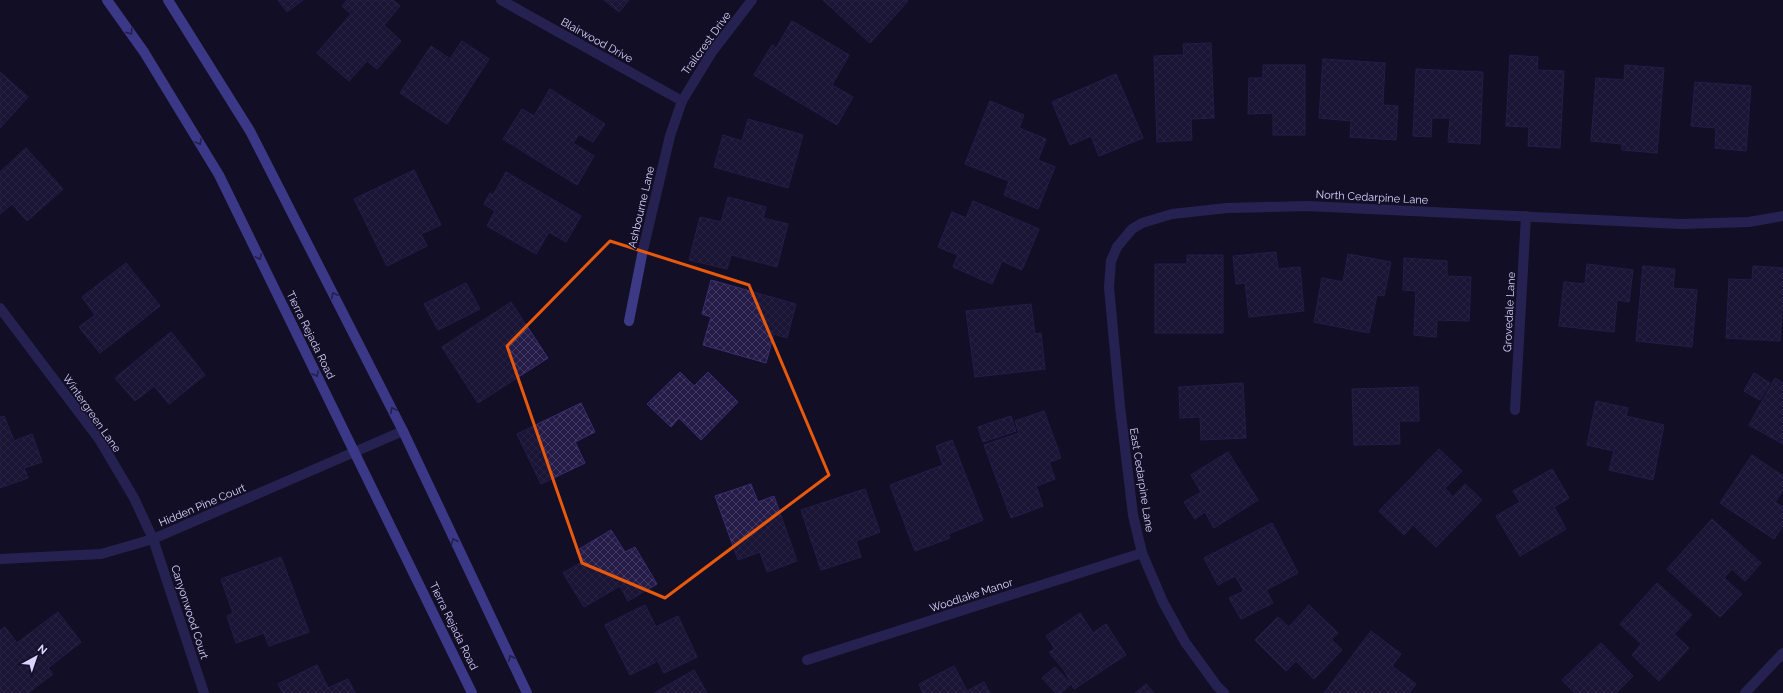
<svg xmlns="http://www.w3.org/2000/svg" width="1783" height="693" font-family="Raleway,sans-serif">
<defs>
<pattern id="building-cross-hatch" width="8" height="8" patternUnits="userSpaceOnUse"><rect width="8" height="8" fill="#241b47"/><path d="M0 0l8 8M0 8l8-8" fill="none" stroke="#433b63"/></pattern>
</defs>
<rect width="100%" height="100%" fill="#130f26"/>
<!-- building -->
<g fill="url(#building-cross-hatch)" stroke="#3b2d73">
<polygon points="278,0 303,0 287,12"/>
<polygon points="347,0 393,0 400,6 384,25 401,41 377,69 367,61 349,81 317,53 351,14 342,6"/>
<polygon points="604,0 629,0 619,12"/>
<polygon points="823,0 907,0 908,1 870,43"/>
<polygon points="792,21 849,55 832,85 853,97 837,125 754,75 772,45 776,48"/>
<polygon points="462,41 489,59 447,124 400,93 431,46 450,59"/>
<polygon points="1211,43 1214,118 1191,119 1192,140 1157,142 1154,56 1184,55 1183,44"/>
<polygon points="1510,55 1538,57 1537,70 1564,71 1560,148 1528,146 1529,127 1506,126"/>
<polygon points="1323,59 1385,63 1383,105 1398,106 1396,140 1350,137 1351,121 1319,118"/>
<polygon points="1263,65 1305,65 1305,135 1273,135 1273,113 1248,114 1249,78 1263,78"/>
<polygon points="1625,65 1664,68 1657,153 1622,150 1622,144 1591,141 1596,78 1624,80"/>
<polygon points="1416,69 1483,72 1480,144 1448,142 1450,118 1432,118 1431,137 1413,136"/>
<polygon points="0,72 28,97 0,128"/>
<polygon points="1116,74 1143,138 1099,156 1091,136 1070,145 1052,102"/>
<polygon points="1695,82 1751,86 1746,151 1715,148 1716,128 1691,126"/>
<polygon points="550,89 605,124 593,142 579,134 573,143 594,156 577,185 503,139 522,109 534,116"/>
<polygon points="990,101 1024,115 1019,128 1046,139 1038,160 1055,167 1038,209 1004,195 1009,181 965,164"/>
<polygon points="748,119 803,135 788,188 714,167 723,135 742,141"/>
<polygon points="26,148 63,189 27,221 12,204 0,214 0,172"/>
<polygon points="414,170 441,225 421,234 427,246 387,266 354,199"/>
<polygon points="506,172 581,216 566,242 549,232 536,254 487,226 495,211 484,204 490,193 493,195"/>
<polygon points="728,197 766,207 763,218 788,224 777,267 731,255 727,269 689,260 700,217 721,222"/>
<polygon points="973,201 1039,229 1022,270 1002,261 992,284 953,267 958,255 938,247 952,212 966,218"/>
<polygon points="1276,252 1278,269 1300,267 1304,311 1249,317 1245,283 1236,284 1233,256"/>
<polygon points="1348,254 1391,262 1384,296 1377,295 1369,333 1314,322 1322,278 1343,282"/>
<polygon points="1187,255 1223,255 1223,333 1155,333 1155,264 1187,264"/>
<polygon points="1404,258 1447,261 1447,276 1471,277 1469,321 1437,320 1436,337 1414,335 1416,291 1403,290"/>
<polygon points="126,263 160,306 100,353 79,327 95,315 82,297"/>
<polygon points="1587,264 1633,270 1629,302 1617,300 1614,332 1559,326 1564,282 1585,284"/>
<polygon points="1643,266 1675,269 1673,288 1697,290 1692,347 1636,341"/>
<polygon points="1753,266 1783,268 1783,299 1780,341 1726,338 1729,279 1752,280"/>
<polygon points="711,280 796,304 787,338 774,334 766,363 703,345 711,317 702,314"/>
<polygon points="466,283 480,309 438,330 424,304"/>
<polygon points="511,302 548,358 478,403 442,347"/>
<polygon points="1031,304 1035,334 1041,333 1045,369 975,377 966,311"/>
<polygon points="171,332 205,375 169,404 154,386 135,401 115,378"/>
<polygon points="680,372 694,386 708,372 738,402 701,440 679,418 671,427 647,404"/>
<polygon points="1754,373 1770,383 1760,400 1744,391"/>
<polygon points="1775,378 1783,383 1783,444 1749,425"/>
<polygon points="1243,383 1246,438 1201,440 1200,417 1180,418 1179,387"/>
<polygon points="1418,387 1419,421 1399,421 1400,444 1354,445 1352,389"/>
<polygon points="1596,401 1628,408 1626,416 1664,425 1653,480 1609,470 1614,451 1587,445"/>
<polygon points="581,403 595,432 575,442 585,463 541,484 517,434"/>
<polygon points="1044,411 1061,458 1049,462 1055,479 1036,486 1043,506 1011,518 984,445 1019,433 1015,421"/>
<polygon points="4,416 14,441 32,434 42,462 24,468 28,478 0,488 0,417"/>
<polygon points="1011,416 1016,431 983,442 978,427"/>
<polygon points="952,440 983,520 948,534 950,538 915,551 890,485 943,465 936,446"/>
<polygon points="1439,449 1462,471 1445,488 1453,497 1465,484 1482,500 1436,547 1413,525 1404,535 1379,511"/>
<polygon points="1228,452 1258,500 1214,528 1205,512 1195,519 1184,502 1201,492 1191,475"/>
<polygon points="1752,455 1783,476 1783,490 1775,502 1783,507 1783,526 1774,539 1720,503"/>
<polygon points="1552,469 1569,498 1554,507 1566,529 1520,556 1496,516 1520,502 1513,491"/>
<polygon points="751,484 758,502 774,496 797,561 767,572 760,552 738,560 715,496"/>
<polygon points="865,489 880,532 856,541 861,557 821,570 801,510"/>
<polygon points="1712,519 1761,563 1745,581 1732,569 1724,578 1742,594 1720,617 1667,569"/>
<polygon points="1272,523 1298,573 1266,590 1273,603 1241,619 1229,598 1244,591 1235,576 1218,585 1204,558"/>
<polygon points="611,530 625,552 635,547 657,584 628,601 620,586 584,607 563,573 582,562 576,551"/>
<polygon points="281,557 309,632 269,646 264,633 236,643 227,616 233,613 221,579"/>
<polygon points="1657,583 1692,615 1674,634 1689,648 1659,681 1632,655 1641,644 1620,624"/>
<polygon points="645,605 656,627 678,616 697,657 664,673 658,661 630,675 605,625"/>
<polygon points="1309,605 1338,633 1331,639 1342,650 1314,679 1296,661 1286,671 1255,640 1278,617 1289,627"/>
<polygon points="58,612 81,642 48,668 53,674 28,693 0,693 0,631 5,627 17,643"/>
<polygon points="1080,613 1093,633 1106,624 1126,655 1074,689 1064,670 1049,652 1055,649 1046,636"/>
<polygon points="1371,631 1401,654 1392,666 1416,684 1409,693 1324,693"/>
<polygon points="1601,643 1633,676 1616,693 1575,693 1562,680"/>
<polygon points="317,665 328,688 348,679 355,693 283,693 278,684"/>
<polygon points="954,666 967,691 984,682 990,693 923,693 919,684"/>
<polygon points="1055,667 1071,684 1061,693 1056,693 1042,678"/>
<polygon points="694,670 707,693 654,693"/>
<polygon points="1146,684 1154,693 1135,693"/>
</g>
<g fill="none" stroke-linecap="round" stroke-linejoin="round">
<!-- minor -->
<g stroke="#3d3a85" stroke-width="10">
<polyline points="501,0 682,101"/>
<polyline points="0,308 99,439 134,498 153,539 204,693"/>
<polyline points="629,321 643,250 670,136 682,101 712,52 752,0"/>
<polyline points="1515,410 1526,216"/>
<polyline points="0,559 101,554 153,539 403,431"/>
<polyline points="807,660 1142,553"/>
<polyline points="1224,693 1217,686 1185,642 1163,602 1142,553 1133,515 1120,406 1109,287 1111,261 1117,247 1132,229 1142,223 1172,214 1227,208 1307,206 1681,224 1749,222 1783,216"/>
</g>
<!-- tertiary -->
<polyline stroke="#3d3a85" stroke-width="10" points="1745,693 1783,653"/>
<!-- secondary -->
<g stroke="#6f6bff" stroke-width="10">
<polyline points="107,0 144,52 219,175 472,693"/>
<polyline points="168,0 250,131 403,431 527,693"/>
</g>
</g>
<!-- one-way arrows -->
<defs><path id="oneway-chevron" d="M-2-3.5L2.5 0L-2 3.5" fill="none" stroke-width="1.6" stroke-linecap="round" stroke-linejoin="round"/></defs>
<g stroke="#38347d">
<use href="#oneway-chevron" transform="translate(130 32) rotate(55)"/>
<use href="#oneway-chevron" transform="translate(199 142) rotate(59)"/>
<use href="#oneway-chevron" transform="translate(259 257) rotate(64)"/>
<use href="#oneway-chevron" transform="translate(334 295) rotate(-117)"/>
<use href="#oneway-chevron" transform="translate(316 374) rotate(64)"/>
<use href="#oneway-chevron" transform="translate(393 410) rotate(-117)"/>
<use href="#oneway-chevron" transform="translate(454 541) rotate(-115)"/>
<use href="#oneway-chevron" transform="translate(511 658) rotate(-116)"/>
</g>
<!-- marked area -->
<path d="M0 0H1783V693H0ZM610,241L749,285L829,475L665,598L582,563L507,346Z" fill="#130f26" fill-opacity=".55" fill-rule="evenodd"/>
<path fill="none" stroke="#e8590c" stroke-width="3" stroke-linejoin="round" d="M610,241L749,285L829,475L665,598L582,563L507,346Z"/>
<g text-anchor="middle" stroke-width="3" stroke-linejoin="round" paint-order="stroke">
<!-- street labels -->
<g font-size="11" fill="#d9d4ff" stroke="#130f26">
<text transform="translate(597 40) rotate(29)" y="4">Blairwood Drive</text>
<text transform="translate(706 43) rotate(-54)" y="4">Trailcrest Drive</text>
<text transform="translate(1372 197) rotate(3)" y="4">North Cedarpine Lane</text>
<text transform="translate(641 207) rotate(-77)" y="4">Ashbourne Lane</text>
<text transform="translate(1509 312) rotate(-87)" y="4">Grovedale Lane</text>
<text transform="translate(311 335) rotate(64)" y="4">Tierra Rejada Road</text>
<text transform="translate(92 413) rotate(55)" y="4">Wintergreen Lane</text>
<text transform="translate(1142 480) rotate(81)" y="4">East Cedarpine Lane</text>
<text transform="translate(202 505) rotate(-23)" y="4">Hidden Pine Court</text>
<text transform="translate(971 595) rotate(-18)" y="4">Woodlake Manor</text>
<text transform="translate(190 612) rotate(72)" y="4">Canyonwood Court</text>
<text transform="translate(454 626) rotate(64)" y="4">Tierra Rejada Road</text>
</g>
</g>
<!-- north arrow -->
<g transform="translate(36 657) rotate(40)" stroke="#130f26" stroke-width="3" paint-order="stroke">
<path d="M0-3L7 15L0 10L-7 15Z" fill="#d9d4ff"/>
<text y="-6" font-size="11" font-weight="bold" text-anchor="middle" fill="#d9d4ff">N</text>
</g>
</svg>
